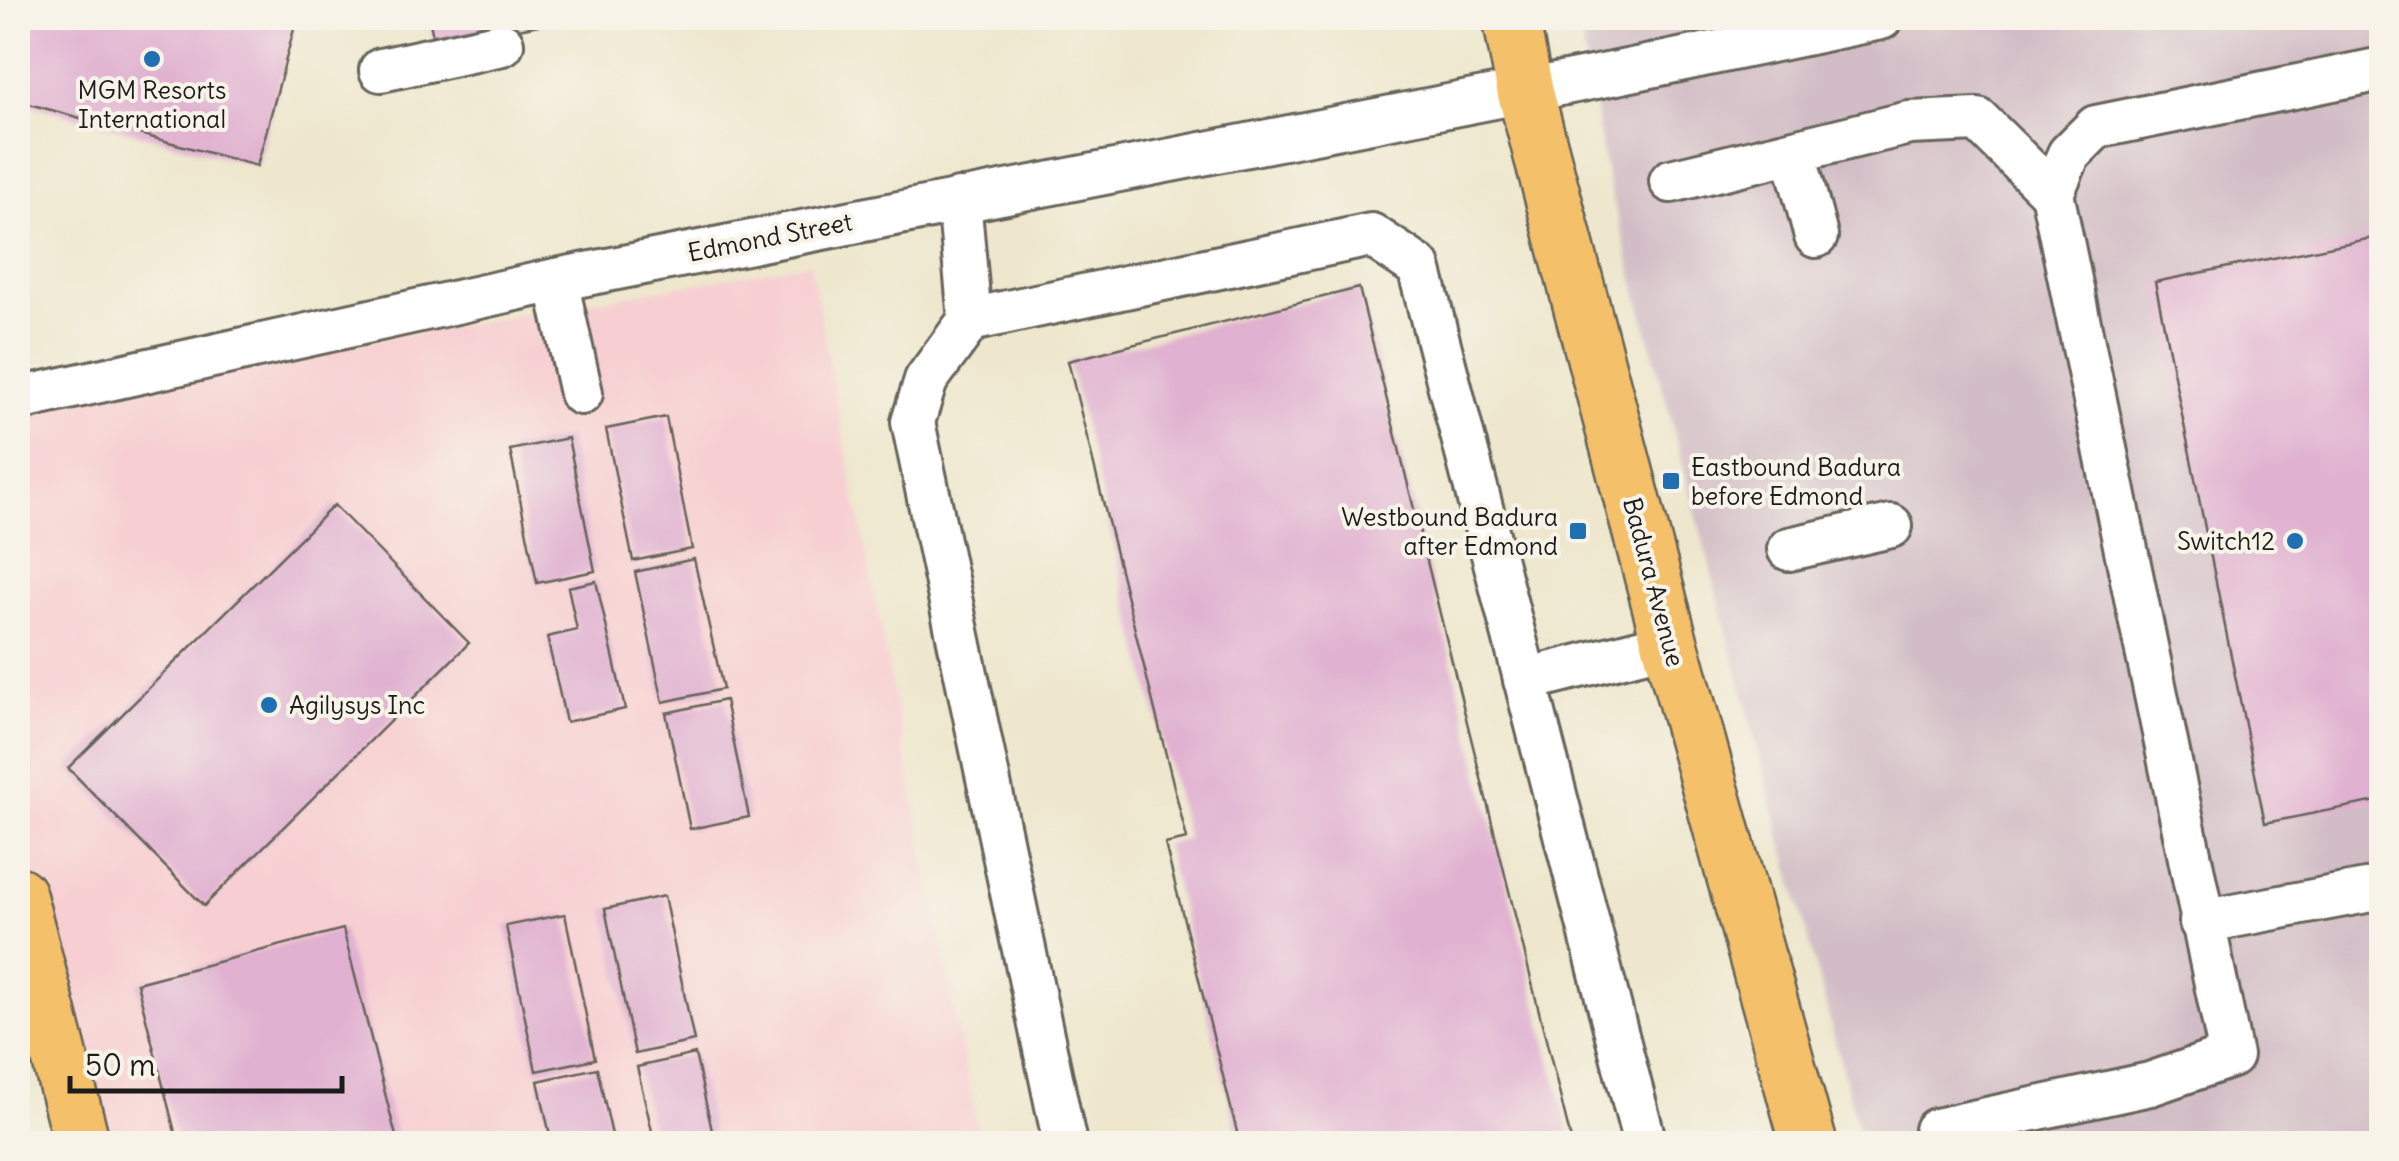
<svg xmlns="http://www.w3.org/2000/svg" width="2399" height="1161" font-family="Delius,sans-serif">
<rect width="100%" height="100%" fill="#f7f3e8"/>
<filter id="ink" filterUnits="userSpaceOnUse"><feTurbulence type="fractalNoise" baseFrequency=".01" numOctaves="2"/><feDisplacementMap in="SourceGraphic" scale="20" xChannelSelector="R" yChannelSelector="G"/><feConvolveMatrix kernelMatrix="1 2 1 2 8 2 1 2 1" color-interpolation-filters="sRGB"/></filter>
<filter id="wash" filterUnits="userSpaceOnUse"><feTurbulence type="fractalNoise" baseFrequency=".0048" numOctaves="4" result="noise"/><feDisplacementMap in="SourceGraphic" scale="40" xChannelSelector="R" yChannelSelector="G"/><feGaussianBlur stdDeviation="2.25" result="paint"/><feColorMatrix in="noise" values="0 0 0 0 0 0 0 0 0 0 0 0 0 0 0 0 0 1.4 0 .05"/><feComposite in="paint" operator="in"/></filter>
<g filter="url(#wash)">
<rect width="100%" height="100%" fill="#eee7cd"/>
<!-- built -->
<polygon fill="#f7cfd2" points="810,263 980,1143 82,1143 18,895 18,404"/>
<!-- industrial -->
<polygon fill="#d2bdc6" points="1578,18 2381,18 2381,1143 1862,1143 1607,177"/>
<g id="blocks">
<!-- building -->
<g fill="#e0b1d0">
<polygon points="18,18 297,18 257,166 18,101"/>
<polygon points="429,18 552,18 553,22 435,46"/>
<polygon points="2382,236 2382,800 2265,823 2155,282"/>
<polygon points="1359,288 1572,1144 1240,1144 1165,844 1187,839 1068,361"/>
<polygon points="666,417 692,549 633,561 606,429"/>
<polygon points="568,438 595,571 537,583 510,450"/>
<polygon points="334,505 469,643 204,906 68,768"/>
<polygon points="694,559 723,689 663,702 635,572"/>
<polygon points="596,581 625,709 566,722 547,637 577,630 568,587"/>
<polygon points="725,700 749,817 690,829 666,713"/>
<polygon points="664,896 694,1041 635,1054 605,909"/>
<polygon points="565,914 595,1059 536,1071 506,926"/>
<polygon points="343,929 398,1144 178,1144 137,983"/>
<polygon points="695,1054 715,1144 655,1144 637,1067"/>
<polygon points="597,1068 614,1144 552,1144 538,1081"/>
</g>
</g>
</g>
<g filter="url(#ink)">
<use href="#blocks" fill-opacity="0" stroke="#66635a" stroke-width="2.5"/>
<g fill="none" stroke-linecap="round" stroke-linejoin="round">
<!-- minor casing -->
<g stroke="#66635a" stroke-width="48">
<g id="minor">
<polyline points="381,70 502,44"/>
<polyline points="1794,153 1816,236"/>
<polyline points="1671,181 1909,123 1978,120 2052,193"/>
<polyline points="959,200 970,320 926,380 913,422 1065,1144"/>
<polyline points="556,280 581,393"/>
<polyline points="970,320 1371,235 1419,267 1645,1144"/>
<polyline points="18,399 556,280 1617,73 1881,18"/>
<polyline points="1789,549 1891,526"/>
<polyline points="1525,680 1670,643"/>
<polyline points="2201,922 2382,888"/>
<polyline points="1936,1130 2150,1084 2231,1056 2052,193 2069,154 2096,127 2382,69"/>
</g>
</g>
<!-- major casing -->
<g stroke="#66635a" stroke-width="60">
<g id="major">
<polyline points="1511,18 1525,91 1670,643 1809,1144"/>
<polyline points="18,895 82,1144"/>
</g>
</g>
<!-- minor -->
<use href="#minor" stroke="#fff" stroke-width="42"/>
<!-- major -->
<use href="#major" stroke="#f4c16a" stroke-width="55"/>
</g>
</g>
<!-- markers -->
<g fill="#1f6fb2" stroke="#f7f3e8" stroke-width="4">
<circle cx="152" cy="59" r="10"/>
<rect x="1661" y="471" width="20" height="20" rx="5"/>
<rect x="1568" y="521" width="20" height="20" rx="5"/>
<circle cx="2295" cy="541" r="10"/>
<circle cx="269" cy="705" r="10"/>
</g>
<g text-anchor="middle" stroke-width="8" stroke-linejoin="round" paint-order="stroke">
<!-- poi labels -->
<g font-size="25" fill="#1c1c1c" stroke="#f7f3e8" text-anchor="start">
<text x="152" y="99" text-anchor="middle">MGM Resorts<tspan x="152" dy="29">International</tspan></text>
<text x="1691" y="476">Eastbound Badura<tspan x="1691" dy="29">before Edmond</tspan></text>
<text x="1558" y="526" text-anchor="end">Westbound Badura<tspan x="1558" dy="29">after Edmond</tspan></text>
<text x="2275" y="550" text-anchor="end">Switch12</text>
<text x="289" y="714">Agilysys Inc</text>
</g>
<!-- street labels -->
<g font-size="25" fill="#1c1c1c" stroke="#f7f3e8">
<text transform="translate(770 237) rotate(-11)" y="9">Edmond Street</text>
<text transform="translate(1654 582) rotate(75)" y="9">Badura Avenue</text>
</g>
</g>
<!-- margin -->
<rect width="2399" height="1161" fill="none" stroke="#f7f3e8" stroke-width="60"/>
<!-- scale -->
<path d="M70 1076v15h272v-15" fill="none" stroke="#1c1c1c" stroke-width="5"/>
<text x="85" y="1076" font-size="30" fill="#1c1c1c" stroke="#f7f3e8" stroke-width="8" paint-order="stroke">50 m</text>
</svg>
